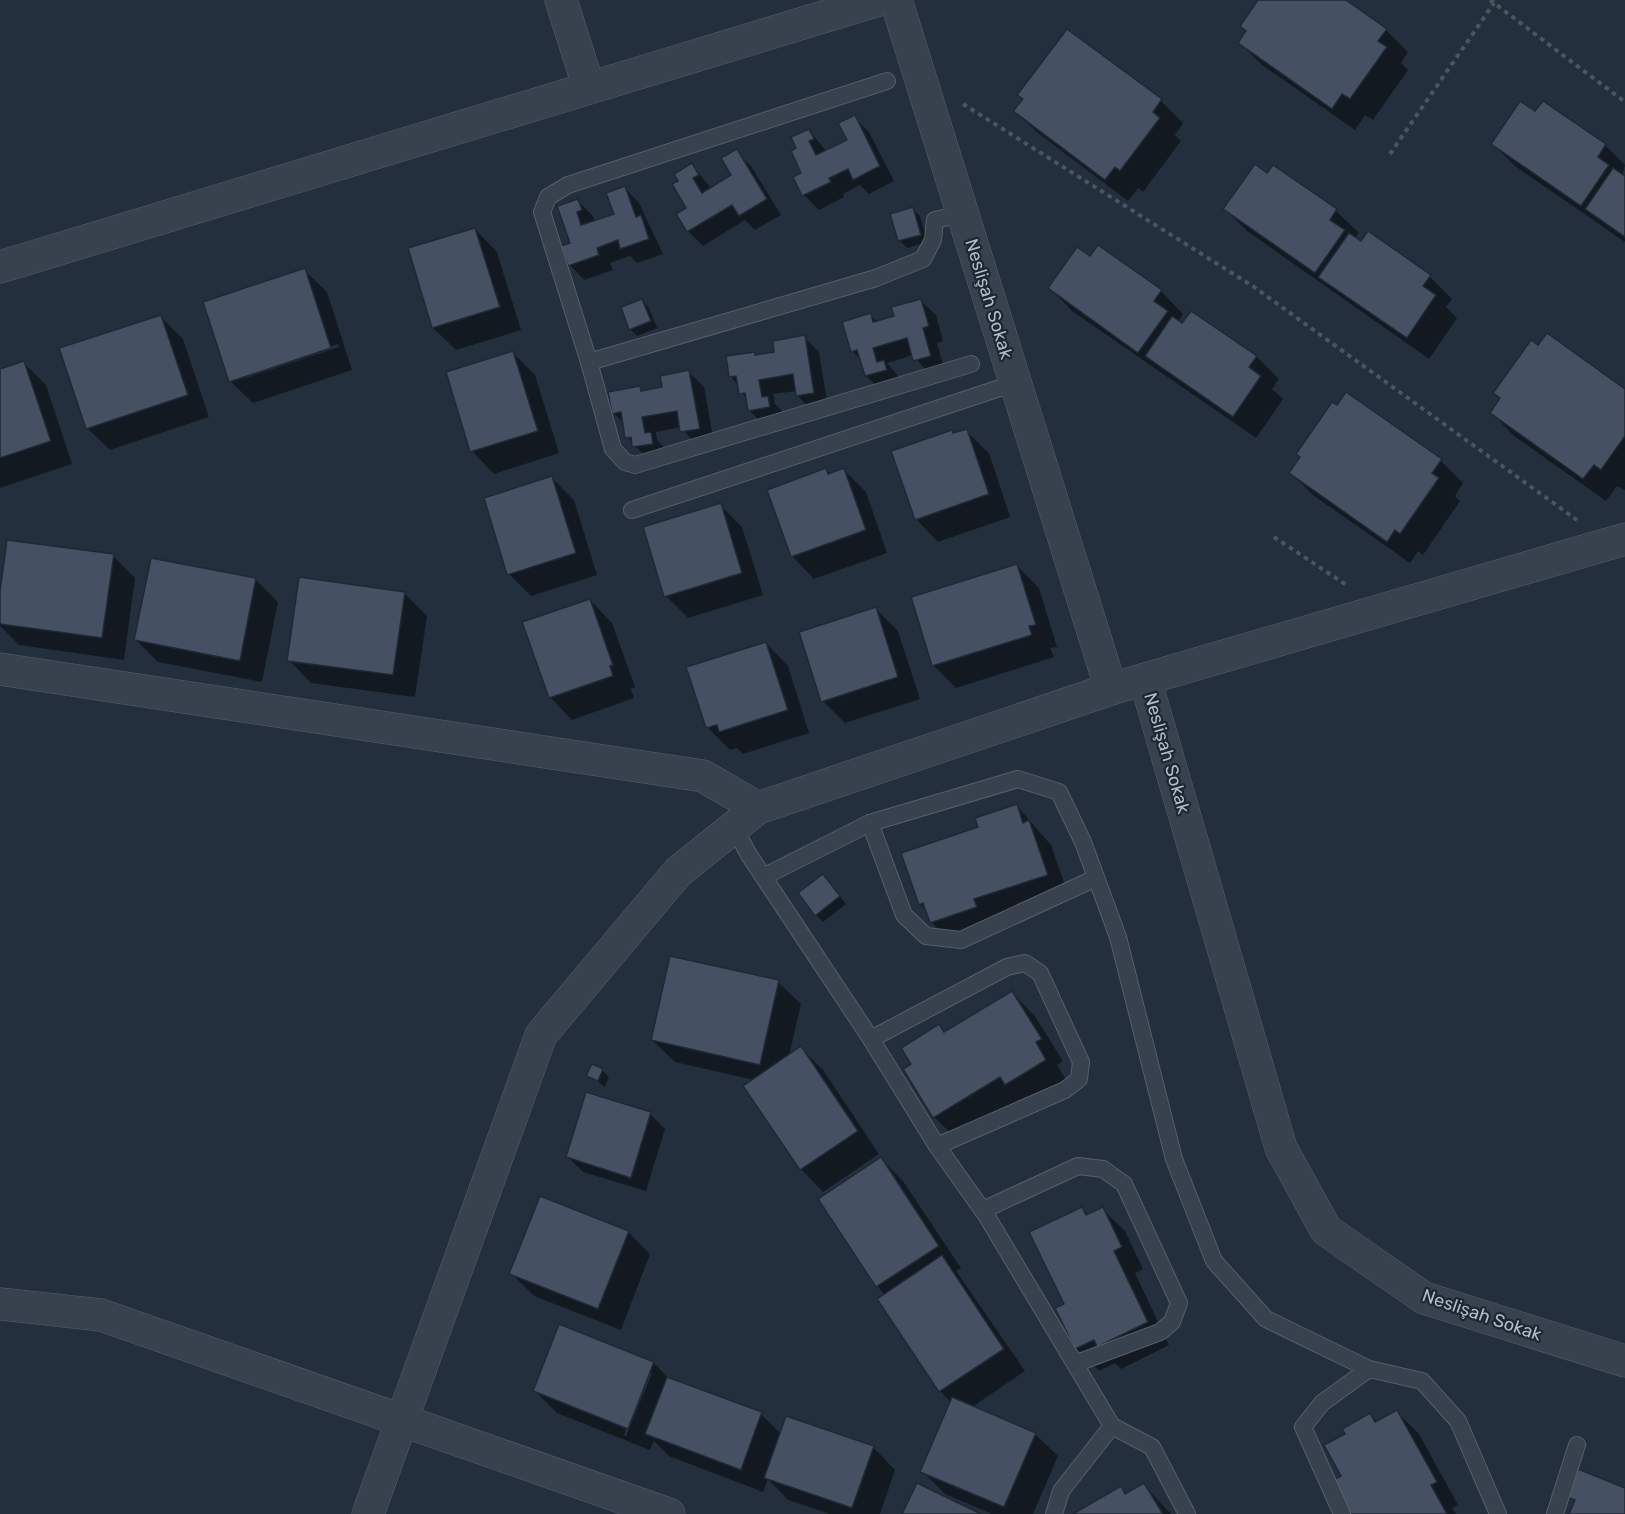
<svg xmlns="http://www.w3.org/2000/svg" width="1625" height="1514" font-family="Rubik,sans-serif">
<rect width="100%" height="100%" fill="#242f3e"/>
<!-- shadow -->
<g fill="#0007" fill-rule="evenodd">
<polygon points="1260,0 1343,0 1386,30 1408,52 1401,63 1408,70 1373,120 1365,115 1355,130 1262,65 1240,43"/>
<polygon points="1067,31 1161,101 1183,123 1175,135 1181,141 1143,192 1138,188 1128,201 1038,133 1015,111"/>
<polygon points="1535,113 1605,145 1625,165 1622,176 1625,178 1625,242 1515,166 1493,144"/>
<polygon points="854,117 869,132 894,181 869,194 860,185 843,194 844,197 819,210 804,195 798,148 809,130 827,152 849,141"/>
<polygon points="736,151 751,166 781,215 755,230 745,220 703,246 688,231 688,208 680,182 692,165 712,189 733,176"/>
<polygon points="1273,167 1336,211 1359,233 1354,239 1430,277 1452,299 1446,307 1457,318 1429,359 1247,231 1225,209 1267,175"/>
<polygon points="625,188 639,203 663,254 637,263 630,256 610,263 613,270 584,280 570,265 578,201 593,216 595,222 615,215"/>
<polygon points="913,209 920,216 927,242 907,248 900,241"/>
<polygon points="475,229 497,252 521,330 456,350 433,328 410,249"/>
<polygon points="1090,258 1161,291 1183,314 1178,322 1183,325 1192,313 1257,357 1279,379 1272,389 1283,399 1256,438 1072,311 1050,288"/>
<path d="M304,270L327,292L352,370L253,403L230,381ZM338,344L339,347L242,379V376Z"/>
<polygon points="642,301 649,308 657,328 637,336 630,329"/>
<polygon points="921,301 936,315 943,341 937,343 945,371 930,375 913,355 887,363 899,377 901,385 881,390 866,376 862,361 852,351 870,315 878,322 896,317"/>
<polygon points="161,317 183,339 209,417 110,450 87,428"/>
<polygon points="804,337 819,352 828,408 812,411 798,396 797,391 773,394 775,404 783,412 764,425 749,410 748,401 731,376 754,353 757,357 776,353"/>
<polygon points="513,353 535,375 559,453 494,474 472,451"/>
<polygon points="24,363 46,385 72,464 0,488 0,371"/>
<polygon points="689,372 704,387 714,443 697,446 681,427 656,432 657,440 665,448 649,461 627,437 625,424 613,413 640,388 644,392 664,389"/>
<polygon points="1625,390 1625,490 1617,486 1606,501 1514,436 1492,413 1501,400 1495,393"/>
<polygon points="1346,394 1441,461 1463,483 1455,496 1460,501 1423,555 1418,551 1410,563 1313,495 1291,473"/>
<polygon points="951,431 955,435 966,431 989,453 1010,517 938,542 916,519"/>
<polygon points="843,469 866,492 887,553 814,579 792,556 826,470 830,474"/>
<polygon points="552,478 574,500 597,575 531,596 509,574"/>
<polygon points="720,505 742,527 763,595 688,618 666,596"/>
<polygon points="113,556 135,578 124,660 19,645 0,626 0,601"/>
<polygon points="1017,566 1039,588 1057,647 1050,648 1054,657 956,688 934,666 913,598"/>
<polygon points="255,579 278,602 262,682 158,662 136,640"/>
<polygon points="404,593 427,616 415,697 311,683 289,660"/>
<polygon points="590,600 612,623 635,687 631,689 634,698 572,720 550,697"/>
<polygon points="876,609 898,631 920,699 845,723 823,701"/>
<polygon points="766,643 788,666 809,733 743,754 737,748 730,750 707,727"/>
<polygon points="1017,806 1051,845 1069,897 954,944 931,922 928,912 920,904 980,828"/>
<polygon points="830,883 846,904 823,922 816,915"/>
<polygon points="778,982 801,1004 789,1056 801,1048 823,1070 879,1154 823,1192 801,1169 754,1080 675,1062 652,1040"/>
<polygon points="1012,993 1034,1015 1063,1061 1057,1065 1068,1083 1029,1106 1022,1100 957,1139 934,1117 913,1065 939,1026 946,1033"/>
<polygon points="602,1070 609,1077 605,1087 588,1075"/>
<polygon points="650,1114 665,1129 646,1191 583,1172 568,1157"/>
<polygon points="881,1159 903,1181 961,1268 956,1271 1025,1371 972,1407 1035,1434 1058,1456 1033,1514 992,1514 945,1494 922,1471 951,1403 940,1391 885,1295 877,1286 820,1200"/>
<polygon points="1082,1209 1089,1215 1102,1209 1125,1231 1143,1269 1135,1273 1169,1345 1121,1369 1115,1363 1099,1371 1076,1348 1066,1305"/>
<polygon points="628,1232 650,1254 621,1330 534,1296 511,1273"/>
<path d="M654,1363L669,1379L761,1414L781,1434L873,1447L895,1470L880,1514H830L788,1500L768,1479L763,1492L669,1456L654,1441L650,1450L557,1413L535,1391ZM648,1373H652L626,1436L624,1435Z"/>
<polygon points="1397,1412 1419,1434 1458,1505 1452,1508 1456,1514 1351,1514 1343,1477 1347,1435 1370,1415 1378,1422"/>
<polygon points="1144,1485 1171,1514 1076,1514 1120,1488 1127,1495"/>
</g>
<!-- building -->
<g fill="#455162" stroke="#1f2835" stroke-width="1.5">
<polygon points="1258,0 1346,0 1387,29 1378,41 1387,47 1350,99 1342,94 1332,109 1238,43 1246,31 1240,26"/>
<polygon points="1067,29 1162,99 1153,112 1160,118 1120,171 1115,167 1105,180 1013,111 1023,99 1017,95"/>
<polygon points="1520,101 1535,111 1543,101 1606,144 1598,157 1609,165 1581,206 1491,144"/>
<polygon points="855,115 880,166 853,180 848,169 829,178 831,182 802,196 793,177 801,173 791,151 796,148 791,137 809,129 814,139 809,141 816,155 847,140 838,123"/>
<polygon points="737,149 767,199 739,216 732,205 687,232 676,214 686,208 672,184 678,181 674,174 692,163 699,175 693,178 702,193 731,175 721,158"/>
<polygon points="1255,164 1267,173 1273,165 1337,209 1330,220 1345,230 1315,273 1223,209"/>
<polygon points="1613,168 1625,176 1625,237 1585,209"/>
<polygon points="625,186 636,217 641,215 649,239 620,249 618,240 597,248 599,255 568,266 561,246 570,243 557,206 578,199 582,210 577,212 581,225 614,214 606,193"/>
<polygon points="913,207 921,235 898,241 890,214"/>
<polygon points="475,228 500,307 432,328 408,248"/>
<polygon points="1368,231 1431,275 1423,286 1436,295 1407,338 1318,277 1349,233 1361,241"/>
<polygon points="1098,245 1162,290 1154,301 1168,311 1138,353 1048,288 1077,247 1090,256"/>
<polygon points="305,268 331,348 229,382 203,302"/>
<polygon points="642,299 651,321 629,330 621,307"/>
<polygon points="921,299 929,326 923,328 931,356 913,361 907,338 873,348 877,362 884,360 887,370 865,376 857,350 851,352 842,322 871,313 873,322 894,316 891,307"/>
<polygon points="1191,311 1257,356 1249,367 1261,376 1233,417 1145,356 1172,316 1182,323"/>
<polygon points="161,315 188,395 86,429 59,348"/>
<polygon points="1547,333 1625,389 1625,436 1601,470 1594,465 1583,479 1490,413 1500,398 1493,393 1531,340 1538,345"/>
<polygon points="805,335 814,393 796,396 793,374 759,380 762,397 768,396 770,407 748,411 745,393 739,394 736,376 729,377 726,356 755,352 755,355 774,352 773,341"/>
<polygon points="513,351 538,431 470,452 446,372"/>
<polygon points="24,361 51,441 0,458 0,369"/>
<polygon points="689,370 700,429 680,432 677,411 642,417 645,433 651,432 653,444 632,447 631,437 625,438 621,412 612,414 608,392 640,386 641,391 662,387 660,376"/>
<polygon points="1346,392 1442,459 1432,473 1439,478 1400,534 1395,530 1387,542 1289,473 1300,457 1296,454 1332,402 1337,405"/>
<polygon points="967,429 989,494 915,520 891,451 952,430 953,433"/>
<polygon points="826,468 828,474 844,468 866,530 791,557 767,490"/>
<polygon points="552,476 576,553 507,575 484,498"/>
<polygon points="721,503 742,573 664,597 643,527"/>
<polygon points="7,540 114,554 102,638 0,624 0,591"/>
<polygon points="151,558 256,578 240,661 134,640"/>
<polygon points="1017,564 1036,625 1029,626 1032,635 932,666 911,597"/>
<polygon points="299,577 405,592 393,675 287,661"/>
<polygon points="590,599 613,665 610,666 613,676 549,698 522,622"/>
<polygon points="876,607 898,677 821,702 799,632"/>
<polygon points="766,642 788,710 719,732 717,725 706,728 686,667"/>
<polygon points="1017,804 1023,823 1029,820 1048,875 974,899 977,907 930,923 923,903 919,905 901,853 978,827 975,818"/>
<polygon points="823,874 840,896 815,916 798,893"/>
<polygon points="670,956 779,980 760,1065 651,1040"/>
<polygon points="1012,991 1042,1039 1036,1042 1046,1060 1005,1085 1000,1077 933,1118 903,1069 911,1064 901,1048 939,1024 944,1032"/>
<polygon points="801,1046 858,1131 800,1170 743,1086"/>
<polygon points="592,1064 603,1069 598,1081 586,1076"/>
<polygon points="586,1092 651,1112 631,1178 566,1157"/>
<polygon points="881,1157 939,1246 876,1287 818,1199"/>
<polygon points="540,1196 629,1231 598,1309 509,1274"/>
<polygon points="1082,1207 1086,1215 1103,1207 1122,1247 1114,1251 1148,1322 1097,1347 1094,1340 1075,1349 1055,1308 1064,1304 1029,1232"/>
<polygon points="942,1255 1004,1349 939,1392 877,1299"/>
<polygon points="559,1324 654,1362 628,1429 533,1391"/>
<polygon points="667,1377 762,1412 741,1470 645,1434"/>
<polygon points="952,1397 1036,1433 1004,1507 920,1472"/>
<polygon points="1397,1410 1437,1482 1431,1485 1447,1514 1350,1514 1332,1481 1341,1476 1324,1445 1345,1434 1342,1429 1370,1413 1375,1422"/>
<polygon points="786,1416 874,1446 852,1508 764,1478"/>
<polygon points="1578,1469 1625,1488 1625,1514 1569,1514 1575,1500 1567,1497"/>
<polygon points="917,1483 981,1514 902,1514"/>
<polygon points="1144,1483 1163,1514 1073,1514 1121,1486 1125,1494"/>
</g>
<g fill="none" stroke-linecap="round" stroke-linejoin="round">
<!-- lane casing -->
<g stroke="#565f6c" stroke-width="18">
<g id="lane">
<polyline points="887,81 568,185 548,197 542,212 589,362 876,278 923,259 933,240 935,220 962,214"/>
<polyline points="589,362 613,449 625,462 635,465 971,364"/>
<polyline points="632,510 1015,383"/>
<polyline points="870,823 904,915 926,936 961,940 1096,878"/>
<polyline points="734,827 749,855 871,1039 937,1146 986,1215 1112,1426 1061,1491 1054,1514"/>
<polyline points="765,876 870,823 1018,779 1059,792 1083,842 1118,937 1174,1159 1214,1261 1266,1319 1369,1369 1422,1381 1458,1421 1498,1514"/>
<polyline points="871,1039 1007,967 1025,963 1040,973 1081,1062 1079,1079 1065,1090 937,1146"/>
<polyline points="983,1210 1078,1166 1103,1169 1124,1184 1179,1303 1172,1322 1160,1332 1077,1363"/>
<polyline points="1112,1426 1152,1447 1187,1514"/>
<polyline points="1342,1514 1303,1427 1322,1403 1369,1369"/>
<polyline points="1555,1514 1577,1445"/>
</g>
</g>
<!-- street casing -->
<g stroke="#565f6c" stroke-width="33">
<g id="street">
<polyline points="561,0 589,88"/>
<polyline points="896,0 1111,689 1625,539"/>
<polyline points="0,267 879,0"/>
<polyline points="0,669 703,776 758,808"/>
<polyline points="1145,679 1281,1148 1326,1230 1424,1298 1625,1361"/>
<polyline points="0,1304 101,1315 669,1514"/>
<polyline points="368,1514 541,1035 678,872 758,808 1111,689"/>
</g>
</g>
<!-- path -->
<g stroke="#44595c" stroke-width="4" stroke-dasharray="4.5 4.5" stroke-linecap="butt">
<polyline points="1490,0 1625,102"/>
<polyline points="963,104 1254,287 1577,520"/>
<polyline points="1390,154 1494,3"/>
<polyline points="1274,537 1348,586"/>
</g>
<!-- lane -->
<use href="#lane" stroke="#38414e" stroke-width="16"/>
<!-- street -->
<use href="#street" stroke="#38414e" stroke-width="32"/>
</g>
<g text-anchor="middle" stroke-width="4.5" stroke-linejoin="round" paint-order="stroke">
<!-- street labels -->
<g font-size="18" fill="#b4bcc9" stroke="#1d2633">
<text transform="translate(989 299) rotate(73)" y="6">Neslişah Sokak</text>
<text transform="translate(1167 753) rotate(74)" y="6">Neslişah Sokak</text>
<text transform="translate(1482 1315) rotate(19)" y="6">Neslişah Sokak</text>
</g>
</g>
</svg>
